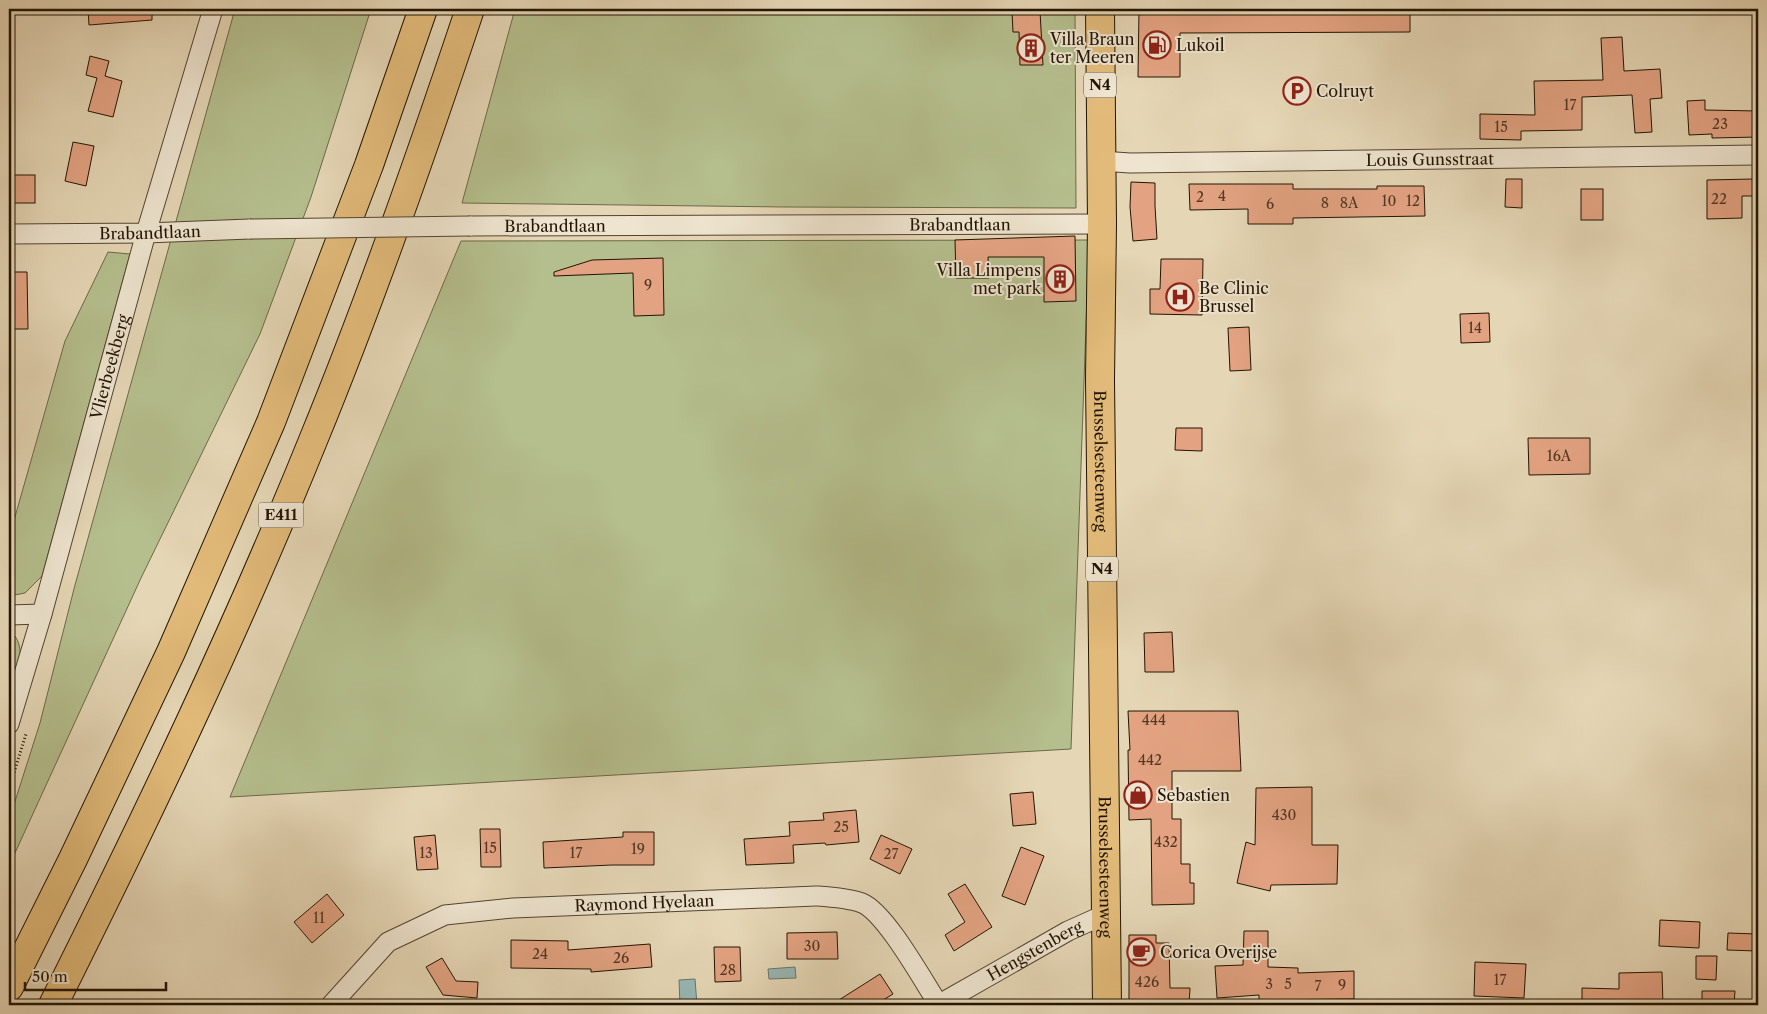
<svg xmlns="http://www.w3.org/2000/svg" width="1767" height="1014" font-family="'Libre Caslon Text',serif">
<rect width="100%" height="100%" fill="#e5d6b5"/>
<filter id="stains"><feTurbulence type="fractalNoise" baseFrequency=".004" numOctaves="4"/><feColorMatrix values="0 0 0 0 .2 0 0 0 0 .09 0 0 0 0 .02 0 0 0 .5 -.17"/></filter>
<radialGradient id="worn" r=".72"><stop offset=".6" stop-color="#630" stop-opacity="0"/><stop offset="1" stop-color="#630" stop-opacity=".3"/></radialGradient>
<!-- green -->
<g fill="#b5be8d" stroke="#6c6948">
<polygon points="235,9 371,9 311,197 260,334 141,578 9,866 9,814 11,814 40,723 75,585"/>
<polygon points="515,9 1075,9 1076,208 785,207 462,203"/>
<polygon points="1089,240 1071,749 230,797 461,241"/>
<polygon points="108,252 130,254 42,576 25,593 9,596 9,538 65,341"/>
<path d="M9,630C30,646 16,675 9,696Z"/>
</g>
<!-- water -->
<g fill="#97b7b4" stroke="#68766d">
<polygon points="795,967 796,978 769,979 768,969"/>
<polygon points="695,979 697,1005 680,1005 679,980"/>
</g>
<!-- building -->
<g fill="#e3a382" stroke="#221403">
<polygon points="88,9 152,9 152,20 89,25"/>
<polygon points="1139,9 1410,9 1410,32 1180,33 1180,77 1138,77"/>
<polygon points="1040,11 1043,65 1020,65 1019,32 1013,32 1012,12"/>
<polygon points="1622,37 1624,71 1660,69 1662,98 1650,99 1652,132 1635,133 1632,95 1582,97 1582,130 1521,131 1521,140 1480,139 1480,114 1535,115 1534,81 1603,80 1601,38"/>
<polygon points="90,56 109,61 105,76 122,81 113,117 88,111 97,78 86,75"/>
<polygon points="1705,100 1705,110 1758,111 1758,137 1712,138 1712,134 1689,135 1687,101"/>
<polygon points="73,142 94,146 86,186 65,181"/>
<rect x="9" y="175" width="26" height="28"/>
<polygon points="1506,179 1522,179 1522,208 1505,207"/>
<polygon points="1753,179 1754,196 1742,196 1742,218 1707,219 1707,180"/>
<polygon points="1131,182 1155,183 1155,206 1157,239 1133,241 1130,207"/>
<polygon points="1189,184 1293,184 1293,189 1377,189 1377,186 1424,186 1425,216 1293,218 1293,224 1248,224 1248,209 1190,210"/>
<rect x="1581" y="189" width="22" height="31"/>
<polygon points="1075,236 1076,301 1044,302 1044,257 988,257 989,278 956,278 955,240"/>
<polygon points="663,258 664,315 634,316 633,273 554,276 554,272 592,260"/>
<polygon points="1161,259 1203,259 1202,315 1150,314 1150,289 1160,289"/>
<polygon points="9,272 27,272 28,329 9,329"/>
<polygon points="1489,313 1490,342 1461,343 1460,314"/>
<polygon points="1249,327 1251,370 1230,371 1228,328"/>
<polygon points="1176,428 1202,428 1202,451 1175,450"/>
<polygon points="1528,438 1590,438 1590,474 1529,475"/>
<polygon points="1172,632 1174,672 1145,672 1144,633"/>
<polygon points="1128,711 1238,711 1241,771 1172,771 1172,819 1181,819 1181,864 1190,864 1190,883 1194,883 1194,904 1152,905 1151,819 1129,820 1128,750 1130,750"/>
<polygon points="1312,787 1312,845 1338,845 1337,884 1271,885 1270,891 1237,883 1246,842 1255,845 1256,788"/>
<polygon points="1033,792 1036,824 1013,826 1010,794"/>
<polygon points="856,810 859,842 826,845 825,843 793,845 794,863 746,865 744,839 790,836 789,822 824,820 823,813"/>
<polygon points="480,829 500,829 501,867 481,867"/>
<polygon points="623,832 654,832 654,865 612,865 544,868 543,842 623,837"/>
<polygon points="435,835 438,869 417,870 414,837"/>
<polygon points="881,835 912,849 900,874 870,859"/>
<polygon points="1021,847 1044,856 1025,905 1002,896"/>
<polygon points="965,884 992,927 954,951 945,935 965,922 948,894"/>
<polygon points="327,894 344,915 312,943 294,922"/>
<polygon points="1660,920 1700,922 1699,948 1659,946"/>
<polygon points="1244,931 1268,931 1268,967 1298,968 1298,973 1354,971 1354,999 1259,1000 1259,995 1217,998 1215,966 1243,965"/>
<polygon points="837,932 838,959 787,959 787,933"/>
<polygon points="1728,933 1757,934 1757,951 1727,950"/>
<polygon points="1129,935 1156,935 1156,943 1169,943 1170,988 1190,988 1189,1005 1129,1005"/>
<polygon points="511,940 568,941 568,950 650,944 652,967 591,972 591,969 511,968"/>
<polygon points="714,947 740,947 741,981 715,982"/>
<polygon points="1696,956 1717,956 1716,980 1696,979"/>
<polygon points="442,958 456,981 478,982 477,998 443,995 426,967"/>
<polygon points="1475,962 1526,964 1524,998 1474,996"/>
<polygon points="1662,972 1663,1005 1582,1005 1582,988 1619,989 1619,973"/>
<polygon points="880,974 893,994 875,1005 831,1005"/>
<polygon points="1702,991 1735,991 1734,1005 1702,1005"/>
</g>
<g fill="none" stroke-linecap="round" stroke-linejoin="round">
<!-- street casing -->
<g stroke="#534430" stroke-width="21">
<g id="street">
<path id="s1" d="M1101,161L1130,163L1758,155"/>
<path id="s2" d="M470,226L1102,224"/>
<path id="s3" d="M9,234L146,233L250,229"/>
<polyline points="9,615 42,614"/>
<path id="s4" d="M9,724L42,614L146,233L213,9"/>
<path id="s5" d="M331,1005L388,942L445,915L513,908L816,896C831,897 848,898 862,903C886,913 923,981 939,1005"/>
<path id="s6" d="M938,1005L1068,931L1106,914"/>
</g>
</g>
<!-- primary casing -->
<g stroke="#221403" stroke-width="30">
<g id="primary">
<path id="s7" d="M1100,9L1102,224L1100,380L1107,1005"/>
</g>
</g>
<!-- highway casing -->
<g stroke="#221403" stroke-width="30">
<g id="highway">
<polyline points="9,987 73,859 171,652 271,422 369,165 423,9"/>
<path d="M53,1005C146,819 236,631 314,438C372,297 422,153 470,9"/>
</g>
</g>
<!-- path -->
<polyline stroke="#221403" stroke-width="3" stroke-dasharray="1 2.5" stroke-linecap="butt" points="9,789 26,734"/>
<!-- street -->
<use href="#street" stroke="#eee4cf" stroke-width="19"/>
<!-- primary -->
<use href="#primary" stroke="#e2bb7a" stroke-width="28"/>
<!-- highway -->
<use href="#highway" stroke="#e2bb7a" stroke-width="28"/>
<!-- street-bridge casing -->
<g stroke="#534430" stroke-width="21" stroke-linecap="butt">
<polyline id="street-bridge" points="250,229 470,226"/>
</g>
<!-- street-bridge -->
<use href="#street-bridge" stroke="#eee4cf" stroke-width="19"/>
</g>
<!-- icons -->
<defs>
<g id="fuel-ring" transform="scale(1.4375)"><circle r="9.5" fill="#eee4cf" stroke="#8f2418" stroke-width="1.5"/><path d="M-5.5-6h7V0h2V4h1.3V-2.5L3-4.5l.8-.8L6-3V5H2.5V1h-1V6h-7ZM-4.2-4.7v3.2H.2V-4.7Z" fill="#8f2418"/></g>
<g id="building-ring" transform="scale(1.4375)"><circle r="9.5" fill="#eee4cf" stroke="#8f2418" stroke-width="1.5"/><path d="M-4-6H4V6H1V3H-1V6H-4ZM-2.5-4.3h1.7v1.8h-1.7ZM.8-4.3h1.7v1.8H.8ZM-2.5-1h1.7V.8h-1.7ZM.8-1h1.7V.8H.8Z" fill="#8f2418"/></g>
<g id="parking-ring" transform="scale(1.4375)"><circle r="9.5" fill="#eee4cf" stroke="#8f2418" stroke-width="1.5"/><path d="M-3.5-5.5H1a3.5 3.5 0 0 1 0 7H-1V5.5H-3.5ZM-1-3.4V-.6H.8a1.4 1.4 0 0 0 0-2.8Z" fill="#8f2418"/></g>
<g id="hospital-ring" transform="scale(1.4375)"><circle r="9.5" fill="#eee4cf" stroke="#8f2418" stroke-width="1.5"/><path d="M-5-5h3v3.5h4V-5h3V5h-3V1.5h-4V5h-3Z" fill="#8f2418"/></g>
<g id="shop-ring" transform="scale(1.4375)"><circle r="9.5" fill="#eee4cf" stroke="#8f2418" stroke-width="1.5"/><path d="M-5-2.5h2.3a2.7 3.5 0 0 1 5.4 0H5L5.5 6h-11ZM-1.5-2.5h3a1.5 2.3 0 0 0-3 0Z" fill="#8f2418"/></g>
<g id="cafe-ring" transform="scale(1.4375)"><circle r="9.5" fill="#eee4cf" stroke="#8f2418" stroke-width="1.5"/><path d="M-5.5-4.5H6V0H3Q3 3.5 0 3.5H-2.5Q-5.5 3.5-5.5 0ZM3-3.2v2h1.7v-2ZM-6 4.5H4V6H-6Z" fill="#8f2418"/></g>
</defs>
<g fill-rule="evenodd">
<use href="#fuel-ring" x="1157" y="45"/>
<use href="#building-ring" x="1031" y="48"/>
<use href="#parking-ring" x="1297" y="91"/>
<use href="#building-ring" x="1060" y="279"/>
<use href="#hospital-ring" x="1180" y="297"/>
<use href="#shop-ring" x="1138" y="795"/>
<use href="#cafe-ring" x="1141" y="952"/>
</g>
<g text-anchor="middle" stroke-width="4" stroke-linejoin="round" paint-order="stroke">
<!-- number labels -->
<g font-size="14" fill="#523823">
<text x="1570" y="110">17</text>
<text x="1720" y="129">23</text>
<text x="1501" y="132">15</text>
<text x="1222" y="201">4</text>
<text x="1200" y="202">2</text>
<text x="1719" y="204">22</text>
<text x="1389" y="206">10</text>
<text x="1413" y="206">12</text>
<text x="1325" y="208">8</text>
<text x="1349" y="208">8A</text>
<text x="1270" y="209">6</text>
<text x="648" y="290">9</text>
<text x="1475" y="333">14</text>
<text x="1559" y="461">16A</text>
<text x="1154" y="725">444</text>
<text x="1150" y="765">442</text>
<text x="1284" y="820">430</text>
<text x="841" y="832">25</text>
<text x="1166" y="847">432</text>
<text x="490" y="853">15</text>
<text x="638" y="854">19</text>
<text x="426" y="858">13</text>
<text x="576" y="858">17</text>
<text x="891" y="859">27</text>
<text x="319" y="923">11</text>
<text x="812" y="951">30</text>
<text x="540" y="959">24</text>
<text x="621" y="963">26</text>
<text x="728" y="975">28</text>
<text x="1500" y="985">17</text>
<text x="1147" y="987">426</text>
<text x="1269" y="989">3</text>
<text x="1288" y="989">5</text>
<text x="1342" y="990">9</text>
<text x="1318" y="991">7</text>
</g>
<!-- shield labels -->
<g fill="#eee4cf" stroke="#5f5240" stroke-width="1">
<rect x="1084" y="72.5" width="32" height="25" rx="4"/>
<rect x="258.5" y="502.5" width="45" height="25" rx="4"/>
<rect x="1086" y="556.5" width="32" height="25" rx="4"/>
</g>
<g font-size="15" font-weight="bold" fill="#221403">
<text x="1100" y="90">N4</text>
<text x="281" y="520">E411</text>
<text x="1102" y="574">N4</text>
</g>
<!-- poi labels -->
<g font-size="16" fill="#221403" stroke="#eee4cf" text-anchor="start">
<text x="1050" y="45">Villa Braun<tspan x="1050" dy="18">ter Meeren</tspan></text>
<text x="1176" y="51">Lukoil</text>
<text x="1316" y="97">Colruyt</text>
<text x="1041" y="276" text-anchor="end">Villa Limpens<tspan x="1041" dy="18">met park</tspan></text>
<text x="1199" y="294">Be Clinic<tspan x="1199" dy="18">Brussel</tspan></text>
<text x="1157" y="801">Sebastien</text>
<text x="1160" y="958">Corica Overijse</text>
</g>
<!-- street labels -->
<g font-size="16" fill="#221403" stroke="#eee4cf">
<text dy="6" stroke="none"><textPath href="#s1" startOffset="329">Louis Gunsstraat</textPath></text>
<text dy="6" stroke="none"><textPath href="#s2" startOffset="490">Brabandtlaan</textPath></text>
<text dy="6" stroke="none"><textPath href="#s2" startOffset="85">Brabandtlaan</textPath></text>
<text dy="6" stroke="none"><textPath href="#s3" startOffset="141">Brabandtlaan</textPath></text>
<text dy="6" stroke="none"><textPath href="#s4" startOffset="371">Vlierbeekberg</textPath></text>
<text dy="6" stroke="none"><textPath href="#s7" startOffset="452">Brusselsesteenweg</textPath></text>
<text dy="6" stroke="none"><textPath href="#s7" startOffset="858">Brusselsesteenweg</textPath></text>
<text dy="6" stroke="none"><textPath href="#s5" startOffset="348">Raymond Hyelaan</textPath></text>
<text dy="6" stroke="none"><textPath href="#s6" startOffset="111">Hengstenberg</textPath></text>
</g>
</g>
<!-- margin -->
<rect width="1767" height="1014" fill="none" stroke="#e5d6b5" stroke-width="30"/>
<rect x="10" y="10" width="1747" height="994" fill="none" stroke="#221403" stroke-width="2.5"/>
<rect x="15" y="15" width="1737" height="984" fill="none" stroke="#221403"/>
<!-- scale -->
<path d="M25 982v8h141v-8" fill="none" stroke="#221403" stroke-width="2.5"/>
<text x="32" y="982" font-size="15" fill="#221403" stroke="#eee4cf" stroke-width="4" paint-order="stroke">50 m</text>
<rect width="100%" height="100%" filter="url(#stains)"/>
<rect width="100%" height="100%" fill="url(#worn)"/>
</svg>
